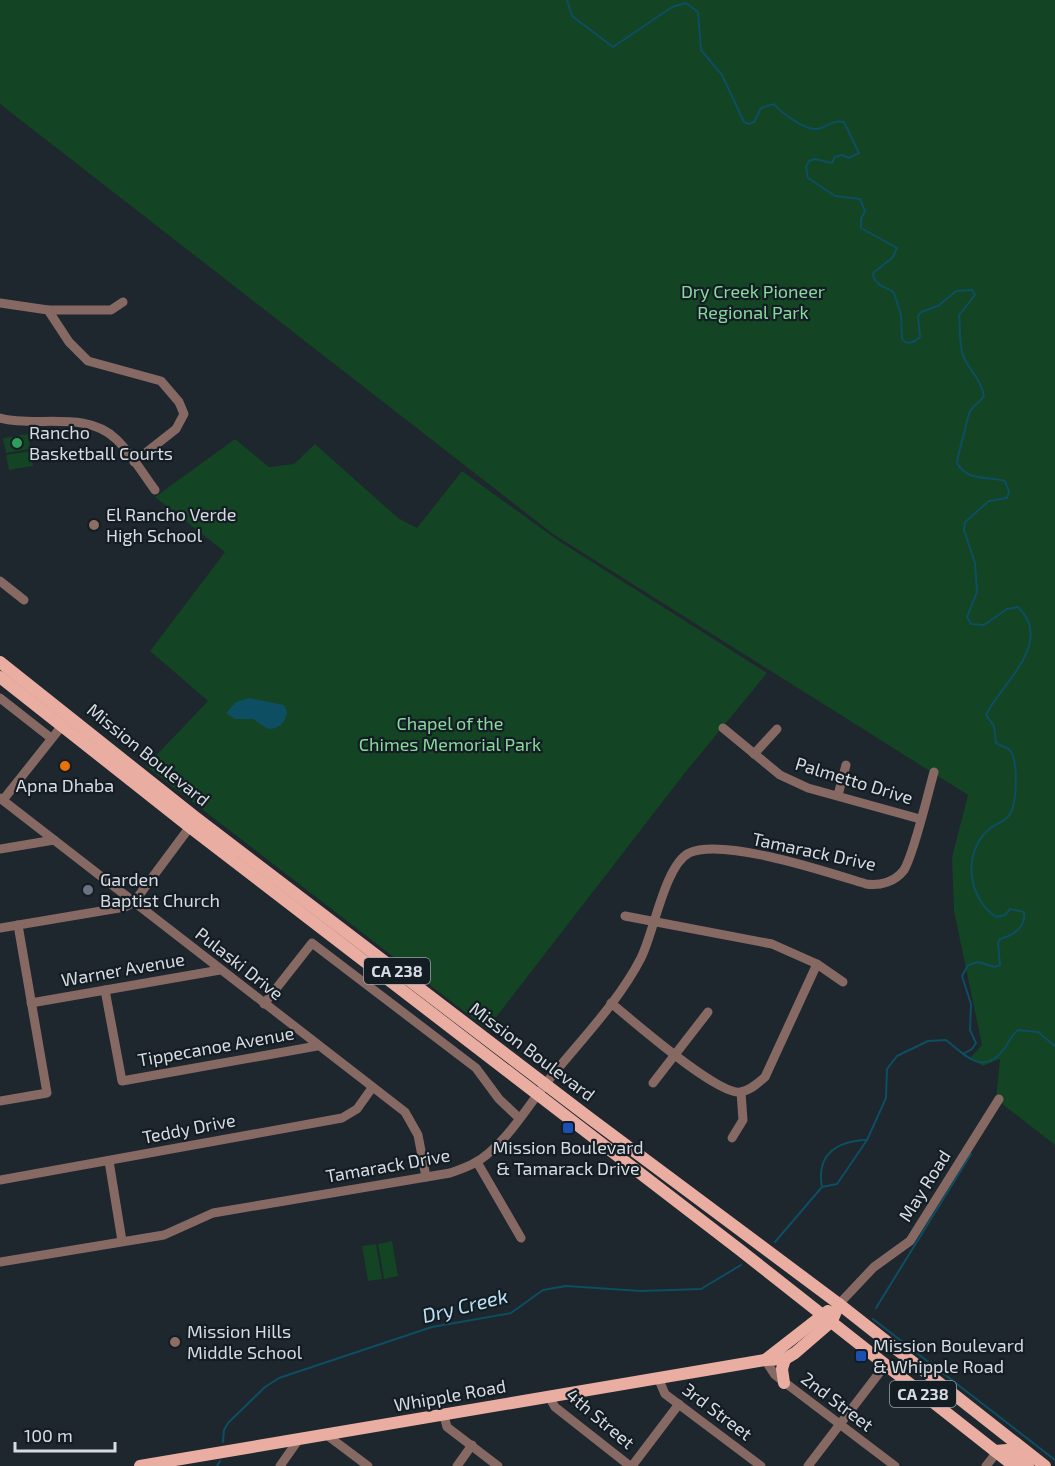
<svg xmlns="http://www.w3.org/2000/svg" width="1055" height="1466" font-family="'Exo 2',sans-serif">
<rect width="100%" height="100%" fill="#1e262e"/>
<!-- green -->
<g fill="#134423">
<polygon points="0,0 1055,0 1055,1145 996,1099 1000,1059 983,1066 970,1058 982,1045 954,911 952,857 968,795 553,534 0,104"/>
<polygon points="28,434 30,449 6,453 3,438"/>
<polygon points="235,439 269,467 294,464 315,444 398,518 417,528 462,471 559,541 767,673 684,774 487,1029 146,766 208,701 150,651 225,552 155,497"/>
<polygon points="31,451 33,466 9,470 6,455"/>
<polygon points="392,1241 398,1276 384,1279 378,1244"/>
<polygon points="376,1244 382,1279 368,1281 362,1246"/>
</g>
<!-- water -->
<path fill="#0d4e63" d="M249,698L284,705L287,711C286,723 279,729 268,729L253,719H235L226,713L236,702Z"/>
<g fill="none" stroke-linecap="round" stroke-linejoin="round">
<!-- stream -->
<g stroke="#0d4e63" stroke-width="2">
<path d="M567,0L572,16L613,47L672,7L686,3L698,12L701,50L722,75L744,122L749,124L754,122L761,108L774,104C780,112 805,130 816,129C827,128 832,119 844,122L859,153L849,158L842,155L835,157L832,163L815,159L809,161L806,167L808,178L835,196L860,199L865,211L861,219V228L897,248L892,258L873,273C874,287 887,286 894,293L901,315L902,339C907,346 915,342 920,337L918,316L921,312L938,306L956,291L972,290L975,295L959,315C961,329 958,345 964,358C971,372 981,380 984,396C980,402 974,405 970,411C969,413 957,459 957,463C967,482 989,476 1005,481L1009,492L1007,498L989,501L965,522L964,530L975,563L977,592L967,617L971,624L984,625L1007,609L1018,607C1055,642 1001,684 986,715L994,726L996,743C1001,747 1008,746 1011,752C1018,763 1017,803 1010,814C1005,823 995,823 988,830C962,854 968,898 996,917L1005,915L1010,909L1024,912C1026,928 1014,935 1000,939L998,943L1000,965L995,967L978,962L968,965L962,976L971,1004L970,1030L976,1043L972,1049L963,1054"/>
<path d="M822,1187C816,1154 837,1141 867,1140"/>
<path d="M775,1242L822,1187L837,1184L867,1140L886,1098L887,1069L897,1056L928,1041L946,1040C965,1055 983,1077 1004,1049C1009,1042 1011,1036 1018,1030L1038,1032L1055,1046"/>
<polyline points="876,1308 971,1154"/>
<polyline points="873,1319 1055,1460"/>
<polyline points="223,1442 224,1430 228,1423 265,1387 279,1378 432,1327 511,1313 543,1290 566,1286 641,1291 701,1289 741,1265"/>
<polyline points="217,1466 220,1461"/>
</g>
<!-- minor -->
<g stroke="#876963" stroke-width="9">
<polyline points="0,303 48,310 111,310 123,302"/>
<polyline points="48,310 69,342 88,361 161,381 179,402 184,414 176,429 134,462"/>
<path d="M0,418C37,428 86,410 116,439C131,453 143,474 155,490"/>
<polyline points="0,581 24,600"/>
<polyline points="0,698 51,738"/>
<polyline points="723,728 780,775 808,788 920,819"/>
<polyline points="754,754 777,729"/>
<polyline points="838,795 846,765"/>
<polyline points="0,798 405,1112 418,1135 426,1177"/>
<polyline points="3,800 65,722"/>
<polyline points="0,849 54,840"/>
<polyline points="625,916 772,944 817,964 843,982"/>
<polyline points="0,928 125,907 134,902 192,824"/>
<polyline points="105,990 122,1081 317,1046"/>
<polyline points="31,1003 220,970"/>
<path d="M611,1003C633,1021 718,1096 741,1092C751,1090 758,1083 765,1077L817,964"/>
<polyline points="264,1004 312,943 476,1068 499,1099 519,1118"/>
<polyline points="653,1083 708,1012"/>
<polyline points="0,1101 47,1093 18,925"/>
<polyline points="732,1138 743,1120 741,1092"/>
<polyline points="109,1161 122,1241"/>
<polyline points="477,1162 521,1238"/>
<polyline points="0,1180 342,1118 357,1109 372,1088"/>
<path d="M0,1262L164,1235L213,1213L450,1173C465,1168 478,1163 490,1152C512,1133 529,1105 547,1082C578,1043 618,1003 641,958C654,932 665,865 689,853C723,837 830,873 866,884C880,886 895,882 904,870C914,854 928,793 934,772"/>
<polyline points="839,1304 874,1267 910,1241 999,1099"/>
<polyline points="765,1360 775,1375 895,1466"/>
<polyline points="659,1380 665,1394 761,1466"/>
<polyline points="549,1397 555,1407 630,1466"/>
<polyline points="444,1416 447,1427 498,1466"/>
<polyline points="328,1436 368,1466"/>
<polyline points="280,1466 299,1439"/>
<polyline points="457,1466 472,1445"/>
<polyline points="632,1466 679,1404"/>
<polyline points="808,1466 886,1364"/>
<polyline points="986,1466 997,1452"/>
</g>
<!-- major -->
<g stroke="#eaada1" stroke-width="12">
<polyline points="0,662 195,817 591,1119 839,1304 1045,1466"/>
<polyline points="0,677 191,828 740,1250 1014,1466"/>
<polyline points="765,1360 828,1311"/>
<polyline points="784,1383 782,1369 785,1359"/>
<polyline points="995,1451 1007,1450 1028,1466"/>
<polyline points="140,1466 765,1360 785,1359 795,1353 832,1321 839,1304"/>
</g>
</g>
<!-- markers -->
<circle fill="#2e9e5b" stroke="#151d24" stroke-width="2" cx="17" cy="443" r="6"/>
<g fill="#8d6e63" stroke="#151d24" stroke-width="2">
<circle cx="94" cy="525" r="6"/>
<circle cx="175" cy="1342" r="6"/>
</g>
<circle fill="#e8710a" stroke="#151d24" stroke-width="2" cx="65" cy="766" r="6"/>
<circle fill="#6b7280" stroke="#151d24" stroke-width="2" cx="88" cy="890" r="6"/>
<g fill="#1a4fb4" stroke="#151d24" stroke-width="2">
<rect x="562" y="1122" width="12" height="12" rx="3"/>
<rect x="855" y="1350" width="12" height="12" rx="3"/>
</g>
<g text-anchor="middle" stroke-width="4.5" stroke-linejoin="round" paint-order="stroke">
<!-- shield labels -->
<g fill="#151d24" stroke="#9da3a9" stroke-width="1.5">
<rect x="364" y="958" width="66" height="26" rx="4.5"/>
<rect x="890" y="1381" width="66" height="26" rx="4.5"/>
</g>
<g font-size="16" font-weight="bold" fill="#d7dce2">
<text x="397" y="977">CA 238</text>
<text x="923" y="1400">CA 238</text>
</g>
<!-- park labels -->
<g font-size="18" fill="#88d99c" stroke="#151d24">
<text x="753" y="298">Dry Creek Pioneer<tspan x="753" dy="21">Regional Park</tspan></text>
<text x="450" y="730">Chapel of the<tspan x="450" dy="21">Chimes Memorial Park</tspan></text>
</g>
<!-- poi labels -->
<g font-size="18" fill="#d7dce2" stroke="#151d24" text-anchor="start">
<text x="29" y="439">Rancho<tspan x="29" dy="21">Basketball Courts</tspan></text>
<text x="106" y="521">El Rancho Verde<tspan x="106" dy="21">High School</tspan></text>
<text x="65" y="792" text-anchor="middle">Apna Dhaba</text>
<text x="100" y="886">Garden<tspan x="100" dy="21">Baptist Church</tspan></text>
<text x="568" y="1154" text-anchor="middle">Mission Boulevard<tspan x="568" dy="21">&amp; Tamarack Drive</tspan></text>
<text x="187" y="1338">Mission Hills<tspan x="187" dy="21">Middle School</tspan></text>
<text x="873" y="1352">Mission Boulevard<tspan x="873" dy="21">&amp; Whipple Road</tspan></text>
</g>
<!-- street labels -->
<g font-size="18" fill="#d7dce2" stroke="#151d24">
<text transform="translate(148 755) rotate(39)" y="6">Mission Boulevard</text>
<text transform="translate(854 781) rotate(17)" y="6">Palmetto Drive</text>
<text transform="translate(814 852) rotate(12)" y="6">Tamarack Drive</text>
<text transform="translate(239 964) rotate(38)" y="6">Pulaski Drive</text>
<text transform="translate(123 970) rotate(-10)" y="6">Warner Avenue</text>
<text transform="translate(216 1047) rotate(-10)" y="6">Tippecanoe Avenue</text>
<text transform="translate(532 1052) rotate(37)" y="6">Mission Boulevard</text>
<text transform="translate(189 1129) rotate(-11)" y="6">Teddy Drive</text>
<text transform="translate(388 1166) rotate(-10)" y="6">Tamarack Drive</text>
<text transform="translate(925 1186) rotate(-58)" y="6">May Road</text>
<text transform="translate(450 1396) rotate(-10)" y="6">Whipple Road</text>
<text transform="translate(837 1402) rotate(37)" y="6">2nd Street</text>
<text transform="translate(717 1412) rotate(37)" y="6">3rd Street</text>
<text transform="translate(600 1419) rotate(40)" y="6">4th Street</text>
</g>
<!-- water labels -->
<g font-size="20" font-style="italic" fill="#bce3f4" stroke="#151d24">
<text transform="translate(465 1306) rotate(-14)" y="7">Dry Creek</text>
</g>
</g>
<!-- scale -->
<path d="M15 1442v9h100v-9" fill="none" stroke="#d7dce2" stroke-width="3"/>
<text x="24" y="1442" font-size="18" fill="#d7dce2" stroke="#151d24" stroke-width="4.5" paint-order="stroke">100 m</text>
</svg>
